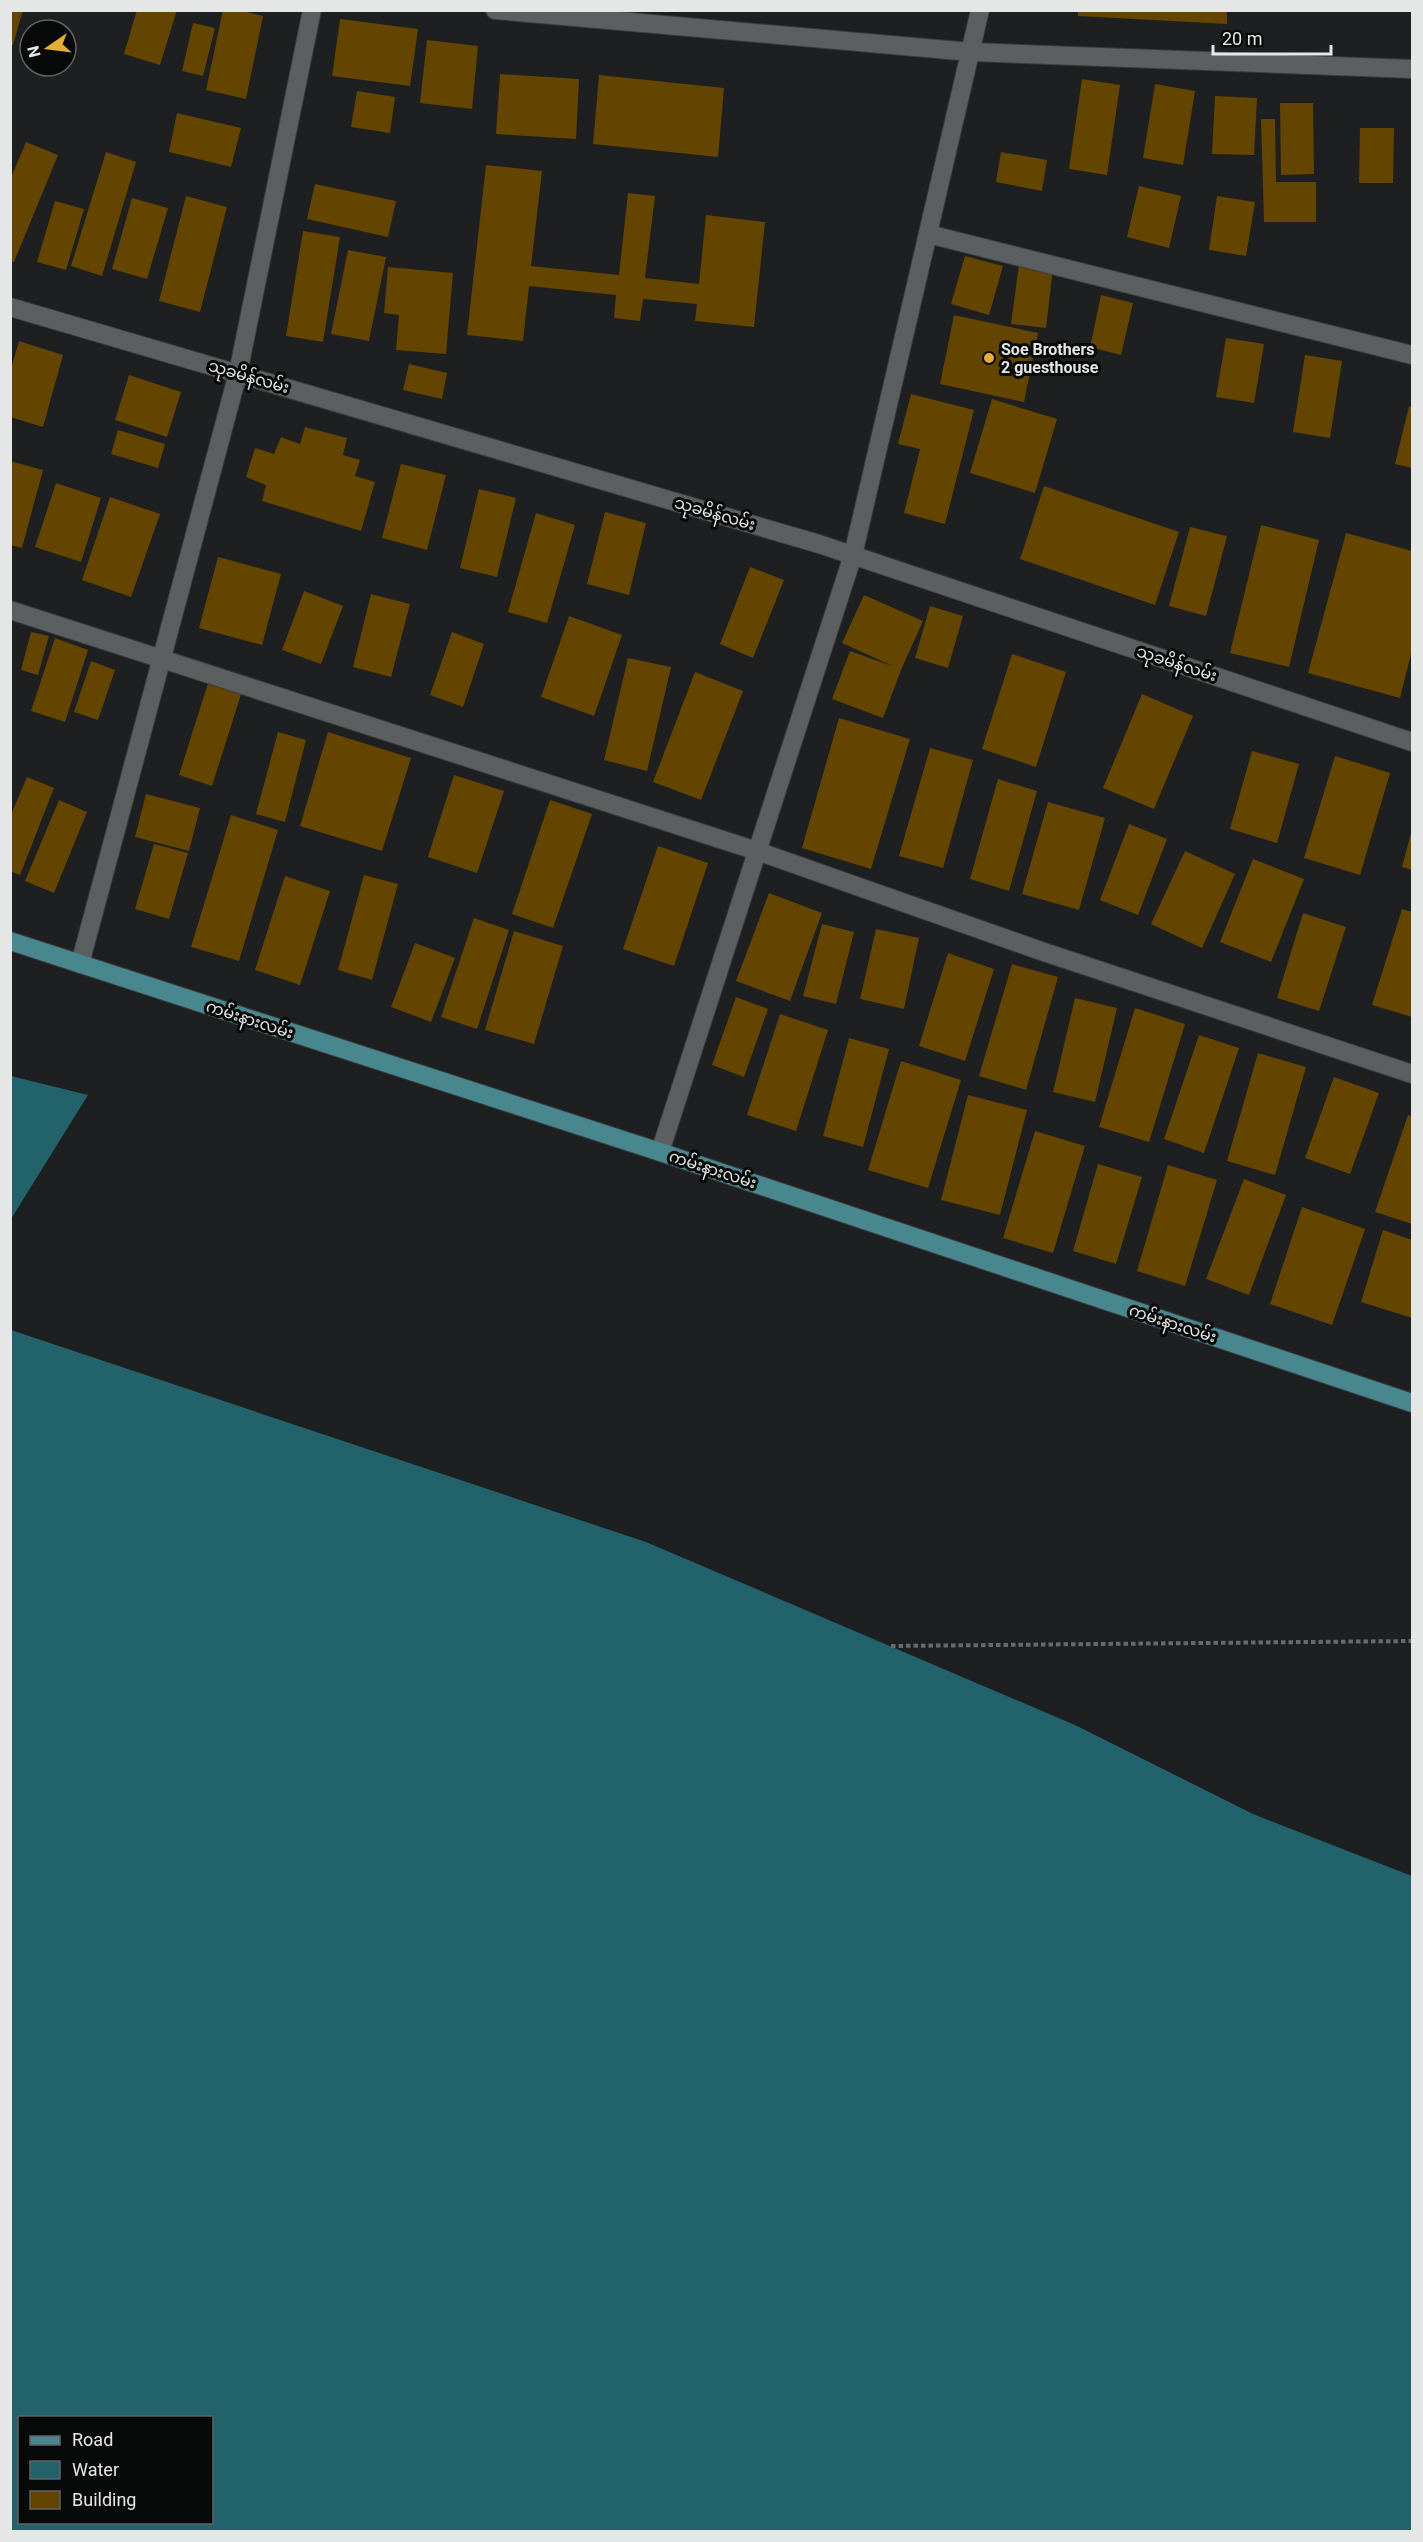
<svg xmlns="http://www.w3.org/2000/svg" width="1423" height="2542" font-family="Roboto,'Noto Sans Myanmar',sans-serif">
<rect width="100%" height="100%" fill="#1d1f20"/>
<!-- water -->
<g fill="#22626a" fill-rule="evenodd">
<polygon points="11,1076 88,1095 11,1219 10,1076"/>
<path d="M11,1330L646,1542L1075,1725L1253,1814L1412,1876V2531H11ZM20,2418H212V2522H20Z"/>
</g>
<!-- building -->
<g fill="#644500">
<polygon points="10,10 23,10 13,45 10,44"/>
<polygon points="137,10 177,10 160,65 124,54"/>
<polygon points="223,10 239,10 263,16 246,99 206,90"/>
<polygon points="1078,10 1227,10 1227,24 1078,16"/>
<polygon points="340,19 418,29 410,86 332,76"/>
<polygon points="193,23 215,28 203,76 182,71"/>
<polygon points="427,40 478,46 472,109 420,103"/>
<polygon points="500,74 579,79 576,139 496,134"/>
<polygon points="599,75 724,88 718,157 593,144"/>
<polygon points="1082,79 1120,85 1107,175 1069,169"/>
<polygon points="1155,84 1195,91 1183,165 1143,158"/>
<polygon points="357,91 395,97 390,133 351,127"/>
<polygon points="1215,96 1257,98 1254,155 1212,154"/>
<polygon points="1280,103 1313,103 1314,174 1281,175"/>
<polygon points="177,113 241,128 231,167 169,152"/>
<polygon points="1261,119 1275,119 1276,182 1316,182 1316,222 1264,222"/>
<polygon points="1360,128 1394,128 1393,183 1359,183"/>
<polygon points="26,142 58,155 14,262 10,261 10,180"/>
<polygon points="106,152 136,162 102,276 71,266"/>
<polygon points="1001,152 1047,160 1042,191 996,182"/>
<polygon points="486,165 542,171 531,266 619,275 628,193 655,196 645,278 699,284 706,215 765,222 754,327 695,321 697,304 643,299 640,321 614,318 616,295 529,286 523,341 467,335"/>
<polygon points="315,184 396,201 388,237 307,219"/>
<polygon points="1139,186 1181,196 1169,248 1127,237"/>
<polygon points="186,196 227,207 200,312 159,301"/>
<polygon points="1217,196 1255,202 1246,256 1209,250"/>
<polygon points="132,198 168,208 147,279 112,269"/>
<polygon points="55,201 84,209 66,270 37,262"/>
<polygon points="303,231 340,237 323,342 286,336"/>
<polygon points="348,250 386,257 369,341 331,334"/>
<polygon points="965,256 1003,266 989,315 951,304"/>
<polygon points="1019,264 1053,268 1046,328 1011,324"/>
<polygon points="388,267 453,273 446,354 396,350 399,315 384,313"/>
<polygon points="1101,295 1133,303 1121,355 1090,347"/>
<polygon points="954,315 1038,333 1024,402 940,384"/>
<polygon points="1226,338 1264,344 1254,403 1216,397"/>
<polygon points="19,341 63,355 43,427 10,417 10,372"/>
<polygon points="1305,355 1342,361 1330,438 1293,432"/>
<polygon points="409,364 447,373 442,399 403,390"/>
<polygon points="129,375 181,392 167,437 115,420"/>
<polygon points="911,394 974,410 945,524 904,513 920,449 898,444"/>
<polygon points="992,399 1057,419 1035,493 970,473"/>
<polygon points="1409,406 1412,407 1412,468 1395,464"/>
<polygon points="305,427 347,438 343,455 360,460 355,476 375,482 361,531 262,501 266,485 246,477 255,448 274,454 281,437 300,444"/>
<polygon points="118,430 165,444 158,468 111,454"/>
<polygon points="10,461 43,470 22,548 10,545"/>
<polygon points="401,464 446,475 427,550 382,538"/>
<polygon points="56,483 101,498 81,562 35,547"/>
<polygon points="1044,486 1179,532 1155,605 1020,559"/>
<polygon points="479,489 516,498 497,577 460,568"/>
<polygon points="110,497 160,514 131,597 82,580"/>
<polygon points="605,512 646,523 629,595 587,584"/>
<polygon points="536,513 575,525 547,623 508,612"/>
<polygon points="1261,525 1319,540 1289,667 1230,653"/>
<polygon points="1190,527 1227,536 1206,616 1169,606"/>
<polygon points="1346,533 1412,551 1412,650 1400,698 1308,673"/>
<polygon points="218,557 281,574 262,645 199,628"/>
<polygon points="750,567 784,580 753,658 720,644"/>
<polygon points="304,591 343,606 321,664 282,650"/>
<polygon points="371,594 410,604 391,677 353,667"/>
<polygon points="864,595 923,621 901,670 883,718 832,699 850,651 895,667 842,643"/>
<polygon points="930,606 963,616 948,668 915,658"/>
<polygon points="569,616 622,635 594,716 541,697"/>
<polygon points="31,632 49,636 38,675 21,670"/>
<polygon points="452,632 484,644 463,707 430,695"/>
<polygon points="55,638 88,650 65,722 31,711"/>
<polygon points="1012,654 1066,672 1036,767 982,749"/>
<polygon points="628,658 671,667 647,771 604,760"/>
<polygon points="91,661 115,670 98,720 74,712"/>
<polygon points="695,672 743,691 701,800 653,782"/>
<polygon points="210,677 243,688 212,786 179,775"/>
<polygon points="1142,694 1193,716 1154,809 1103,788"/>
<polygon points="839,718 910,739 871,869 802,848"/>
<polygon points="278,732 306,740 285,822 256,814"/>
<polygon points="328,732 411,758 382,851 300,826"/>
<polygon points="930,748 973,760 943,868 899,856"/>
<polygon points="1252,751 1299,764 1277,843 1230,829"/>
<polygon points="1335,756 1390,773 1360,875 1304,858"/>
<polygon points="454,775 504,791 477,873 428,857"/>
<polygon points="27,777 54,788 20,875 10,871 10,817"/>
<polygon points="998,779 1037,791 1009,891 970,879"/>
<polygon points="146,794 200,808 189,851 135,837"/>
<polygon points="59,800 87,812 54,893 25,881"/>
<polygon points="550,800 592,814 553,928 512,914"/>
<polygon points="1048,802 1105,818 1079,910 1022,894"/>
<polygon points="231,815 278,830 239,961 191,947"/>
<polygon points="1129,824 1167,839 1138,915 1100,900"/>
<polygon points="1412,829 1412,870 1402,867"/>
<polygon points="154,844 188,853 169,919 135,909"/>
<polygon points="658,846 708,863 674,966 623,949"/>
<polygon points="1185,851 1235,874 1202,948 1151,924"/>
<polygon points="1253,859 1304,879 1271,962 1220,942"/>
<polygon points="364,875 398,884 372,980 338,970"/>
<polygon points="285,876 330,891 300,985 255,970"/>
<polygon points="769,893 822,913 790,1001 736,981"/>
<polygon points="1402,909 1412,912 1412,1017 1372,1005"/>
<polygon points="1303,913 1346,927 1319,1011 1277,998"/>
<polygon points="474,918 509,930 477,1029 441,1017"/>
<polygon points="822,924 854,932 836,1004 803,996"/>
<polygon points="876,929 919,938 904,1009 860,999"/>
<polygon points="514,931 563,946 534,1044 485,1030"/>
<polygon points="415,943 455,958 431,1022 391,1007"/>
<polygon points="948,953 994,969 965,1061 919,1046"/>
<polygon points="1012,964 1058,977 1026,1090 979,1076"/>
<polygon points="736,997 768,1009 744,1077 712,1065"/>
<polygon points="1075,998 1117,1008 1095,1102 1053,1092"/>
<polygon points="1135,1008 1185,1024 1149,1142 1099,1127"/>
<polygon points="780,1014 828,1030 796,1131 747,1115"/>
<polygon points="1199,1035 1239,1048 1204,1153 1164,1139"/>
<polygon points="849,1038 889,1049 863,1147 823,1136"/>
<polygon points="1258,1053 1306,1067 1275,1175 1227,1161"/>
<polygon points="901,1061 961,1080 928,1188 868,1170"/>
<polygon points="1334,1077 1379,1093 1350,1174 1305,1158"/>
<polygon points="968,1095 1027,1110 1000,1215 941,1200"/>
<polygon points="1408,1115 1412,1117 1412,1224 1375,1212"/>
<polygon points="1035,1131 1085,1146 1053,1253 1003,1238"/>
<polygon points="1098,1164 1142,1177 1116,1264 1073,1251"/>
<polygon points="1168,1165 1217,1180 1185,1286 1137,1271"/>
<polygon points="1244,1179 1286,1195 1249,1295 1206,1279"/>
<polygon points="1302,1207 1365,1229 1332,1325 1270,1304"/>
<polygon points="1383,1230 1412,1240 1412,1318 1361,1302"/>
</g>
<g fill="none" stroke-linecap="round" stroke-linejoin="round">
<!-- minor casing -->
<g stroke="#383a3b" stroke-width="20">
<g id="minor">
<polyline points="495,10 971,52 1412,69"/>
<polyline points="928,234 1412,355"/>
<polyline points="10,307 819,544 1412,742"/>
<polyline points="10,610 757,851 1044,952 1412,1074"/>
<polyline points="80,964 238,373 312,10"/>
<polyline points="660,1152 853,555 980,10"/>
</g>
</g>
<!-- major casing -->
<g stroke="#383a3b" stroke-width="20">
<polyline id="major" points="10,941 660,1152 1412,1403"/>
</g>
<!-- path -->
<polyline stroke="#686a6a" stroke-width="4" stroke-dasharray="4.5 3" stroke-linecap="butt" points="891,1646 1412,1641"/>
<!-- minor -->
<use href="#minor" stroke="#5c5f60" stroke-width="18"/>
<!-- major -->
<use href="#major" stroke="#48878e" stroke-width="18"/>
</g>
<!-- markers -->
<circle fill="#e7ac36" stroke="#080909" stroke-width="2" cx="989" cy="358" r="6"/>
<g text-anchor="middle" stroke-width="6" stroke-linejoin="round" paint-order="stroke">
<!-- poi labels -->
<g font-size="16" font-weight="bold" fill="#e5e7e7" stroke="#080909" text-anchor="start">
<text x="1001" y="355">Soe Brothers<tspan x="1001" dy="18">2 guesthouse</tspan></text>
</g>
<!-- street labels -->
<g font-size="16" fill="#e5e7e7" stroke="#080909">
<text transform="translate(249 376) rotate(16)" y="6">သုခမိန်လမ်း</text>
<text transform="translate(715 513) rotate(16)" y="6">သုခမိန်လမ်း</text>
<text transform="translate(1177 663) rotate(18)" y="6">သုခမိန်လမ်း</text>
<text transform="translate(250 1019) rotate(18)" y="6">ကမ်းနားလမ်း</text>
<text transform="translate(713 1169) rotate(18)" y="6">ကမ်းနားလမ်း</text>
<text transform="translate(1173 1323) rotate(18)" y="6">ကမ်းနားလမ်း</text>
</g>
</g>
<!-- border -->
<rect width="1423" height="2542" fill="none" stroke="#e5e7e7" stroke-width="24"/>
<!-- legend -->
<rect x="18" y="2416" width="195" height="108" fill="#080909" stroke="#606262" stroke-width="1.5"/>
<rect x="30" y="2436" width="30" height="9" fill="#48878e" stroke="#606262" stroke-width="1.5"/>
<text x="72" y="2446" font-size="18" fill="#e5e7e7">Road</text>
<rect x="30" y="2461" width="30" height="18" fill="#22626a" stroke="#606262" stroke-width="1.5"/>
<text x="72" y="2476" font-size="18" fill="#e5e7e7">Water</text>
<rect x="30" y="2491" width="30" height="18" fill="#644500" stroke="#606262" stroke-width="1.5"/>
<text x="72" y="2506" font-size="18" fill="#e5e7e7">Building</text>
<!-- north arrow -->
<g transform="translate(48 48) rotate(256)"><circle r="28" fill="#080909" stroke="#606262" stroke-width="1.5"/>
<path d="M0-4.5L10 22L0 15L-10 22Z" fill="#e7ac36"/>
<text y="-9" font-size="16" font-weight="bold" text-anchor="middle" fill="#e5e7e7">N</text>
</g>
<!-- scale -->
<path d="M1213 45v9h118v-9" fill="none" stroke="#e5e7e7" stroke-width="3"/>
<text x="1222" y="45" font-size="18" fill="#e5e7e7" stroke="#080909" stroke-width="4.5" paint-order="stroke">20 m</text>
</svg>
